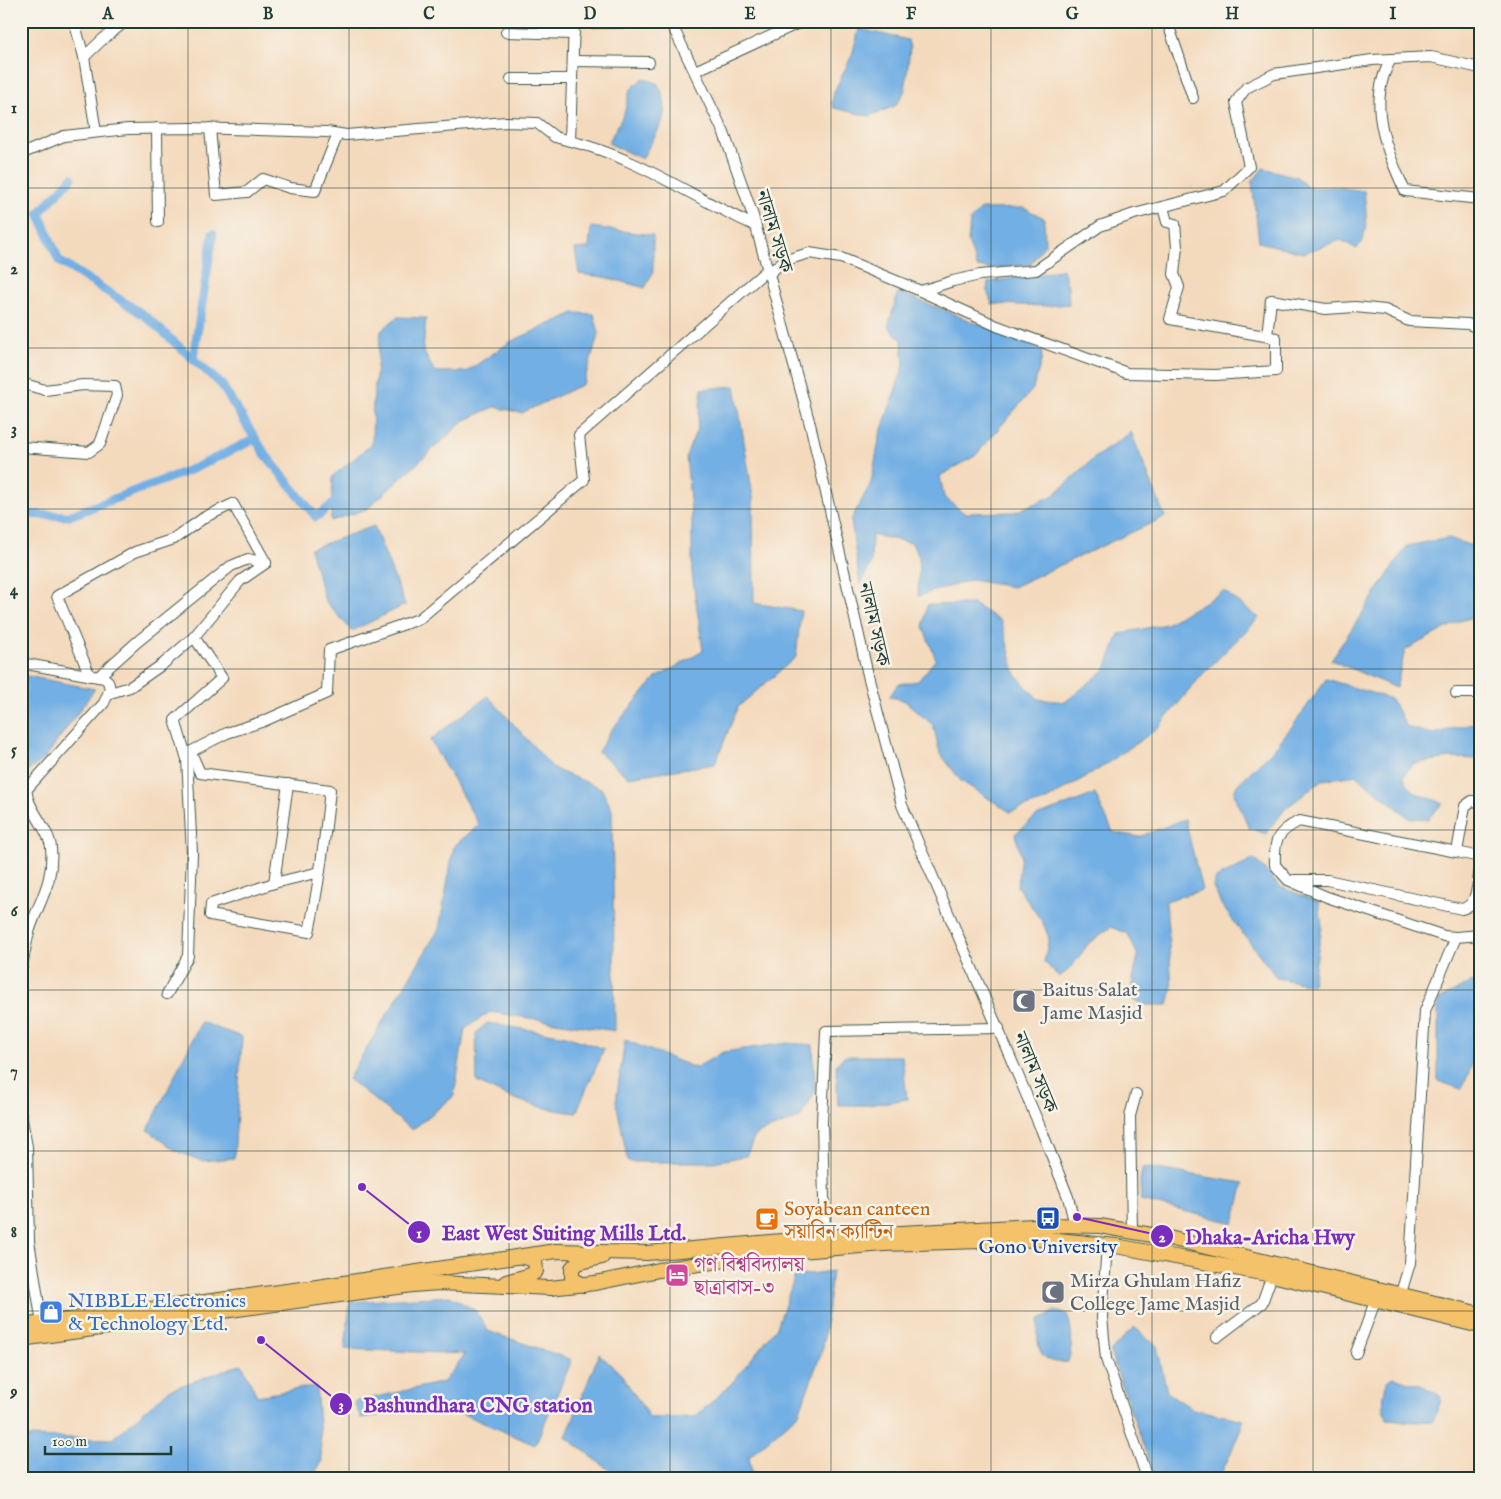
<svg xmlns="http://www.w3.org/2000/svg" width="1501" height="1499" font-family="'IM FELL English','Noto Serif Bengali',serif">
<rect width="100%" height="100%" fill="#f7f3e8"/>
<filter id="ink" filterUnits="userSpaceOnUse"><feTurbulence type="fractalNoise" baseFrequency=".02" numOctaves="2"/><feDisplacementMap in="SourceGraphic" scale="10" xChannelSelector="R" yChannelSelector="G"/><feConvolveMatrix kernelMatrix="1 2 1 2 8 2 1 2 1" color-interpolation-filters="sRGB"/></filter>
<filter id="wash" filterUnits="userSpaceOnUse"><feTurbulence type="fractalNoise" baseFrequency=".0096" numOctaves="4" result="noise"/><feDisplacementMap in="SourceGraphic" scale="20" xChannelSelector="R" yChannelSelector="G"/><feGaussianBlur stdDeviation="1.12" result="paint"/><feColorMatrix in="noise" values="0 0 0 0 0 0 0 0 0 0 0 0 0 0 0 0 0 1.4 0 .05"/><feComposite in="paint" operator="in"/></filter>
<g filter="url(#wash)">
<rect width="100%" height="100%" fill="#f4dabd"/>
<!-- water -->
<g fill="#72afe4" stroke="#48768c">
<polygon points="859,29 908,40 910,48 905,91 895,106 869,116 834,108 832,103 834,92 852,55"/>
<path d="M643,78L657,83C676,114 656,131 642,159L608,143L624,114L630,90Z"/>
<path d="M1263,168L1297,177L1308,188L1336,187L1364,191C1366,211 1370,232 1357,249L1341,240L1303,253L1259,242L1252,182Z"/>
<polygon points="1024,208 1044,218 1045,244 1031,264 990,269 977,267 968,242 970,220 981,209"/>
<polygon points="591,227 653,235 653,272 645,288 604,277 579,274 575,249 589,248"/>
<polygon points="1063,269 1068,286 1069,304 1048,306 992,304 987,291 988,282 1037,275"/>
<polygon points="898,292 1041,349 1042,358 1033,389 975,456 940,476 944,497 964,513 1015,512 1054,495 1093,459 1131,432 1165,517 1013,587 971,580 918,596 919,557 912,543 872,535 871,564 860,585 851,520 871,483 880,435 904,365 902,340 888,327"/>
<polygon points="574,313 594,314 599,333 583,384 522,413 495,407 465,420 367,509 331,521 333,476 372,444 373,402 381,331 397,317 426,318 423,351 435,372 466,372 510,342"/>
<polygon points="735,386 753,497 754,603 801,611 796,657 738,707 715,764 628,777 598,752 611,730 656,678 703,651 692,574 692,521 686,456 697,429 702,389"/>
<polygon points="374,526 405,605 352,631 325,601 310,549"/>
<polygon points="1449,538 1480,549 1480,615 1460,621 1405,650 1396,688 1331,660 1407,546"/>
<polygon points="1224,591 1259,618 1202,675 1157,729 1099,769 1045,801 1010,812 961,781 940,753 933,725 905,701 890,696 898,684 918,681 936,659 923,627 927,605 973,604 1001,621 1016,675 1038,699 1065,702 1106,669 1119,634 1166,624"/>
<polygon points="21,675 95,689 45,758 21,777"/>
<polygon points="1326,679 1391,699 1407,727 1433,734 1480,722 1480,759 1450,758 1412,764 1403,777 1413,792 1443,803 1428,819 1409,818 1356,775 1323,780 1286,808 1266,834 1249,828 1234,793 1237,785 1273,750 1298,719"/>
<polygon points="488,696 554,769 601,788 612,810 615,1031 490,1012 465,1029 454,1096 412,1130 348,1079 439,929 454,846 479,825 430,740"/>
<polygon points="1095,794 1113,832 1139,837 1185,819 1202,890 1166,901 1172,988 1168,1005 1145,1005 1129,998 1138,956 1128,934 1111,927 1089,943 1071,968 1059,977 1044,962 1049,938 1043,923 1017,886 1021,856 1015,834 1037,816"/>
<polygon points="1255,859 1279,886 1315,901 1319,901 1322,927 1312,985 1277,978 1222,906 1213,887 1216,878"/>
<path d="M1480,978C1480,1012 1479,1061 1461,1089L1438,1081V1000Z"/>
<polygon points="201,1022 242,1037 234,1158 202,1161 176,1151 148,1130"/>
<path d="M487,1023L566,1036L604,1049L576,1113C540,1109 509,1099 477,1082L476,1033Z"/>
<polygon points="625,1040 695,1068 723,1052 786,1043 813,1045 815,1092 800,1118 756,1134 746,1156 713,1162 628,1162 616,1101"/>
<polygon points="844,1056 902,1056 907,1099 868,1105 838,1105 836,1065"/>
<polygon points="1143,1167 1244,1183 1234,1223 1141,1201 1140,1180"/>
<polygon points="832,1271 823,1348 799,1413 749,1457 753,1478 616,1478 613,1473 566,1437 599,1354 621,1374 650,1418 695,1417 731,1384 777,1327 795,1276"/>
<polygon points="450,1296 476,1311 488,1331 572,1360 535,1445 444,1406 361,1418 354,1402 444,1382 465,1354 345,1349 350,1302"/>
<path d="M1055,1311L1067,1314C1073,1332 1073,1344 1068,1362C1037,1365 1036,1346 1039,1320Z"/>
<polygon points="1134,1327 1157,1346 1167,1392 1193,1409 1244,1420 1230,1455 1219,1478 1155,1478 1110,1352"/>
<polygon points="242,1364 257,1396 316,1386 322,1461 312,1478 21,1478 21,1440 24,1437 112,1439 169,1390"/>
<path d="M1394,1377L1423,1386L1440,1396L1441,1400L1433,1421L1415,1422L1387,1419C1382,1407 1382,1391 1389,1380Z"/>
</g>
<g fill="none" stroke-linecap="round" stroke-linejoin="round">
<!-- canal -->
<g stroke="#72afe4" stroke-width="9">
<polyline points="72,178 39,213 59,261 144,315 221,384 265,454 316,517 341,498"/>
<polyline points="193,359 213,234"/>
<polyline points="21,514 69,516 195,468 255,439"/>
</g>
</g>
</g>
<g filter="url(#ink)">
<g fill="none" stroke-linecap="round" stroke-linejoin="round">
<!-- minor casing -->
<g stroke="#3f5549" stroke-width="12">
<g id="minor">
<polyline points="74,21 84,57 96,132"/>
<path d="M574,21L570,141C637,157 693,198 756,226"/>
<polyline points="670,21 724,133 753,216 811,428 868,675 902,805 1041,1129 1068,1197 1075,1225"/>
<polyline points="1167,21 1193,98"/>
<polyline points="574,23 671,22"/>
<polyline points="506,32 574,34"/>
<polyline points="84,57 103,39 126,21"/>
<path d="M1391,59C1366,103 1386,149 1405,191L1480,199"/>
<polyline points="573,61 649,62"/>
<polyline points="695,71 803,21"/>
<polyline points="511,79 572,79"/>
<polyline points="157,128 158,222"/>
<polyline points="210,128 216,195 247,192 263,179 290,188 315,191 338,134"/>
<polyline points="21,154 64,136 128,129 192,128 327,132 346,135 506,122 537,123 555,137 570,141"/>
<polyline points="770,273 783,261 809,253 841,258 916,289 997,326 1127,373 1215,375 1276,371 1276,338 1170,319 1179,287 1174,274 1177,247 1175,224 1167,222 1163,207"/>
<polyline points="921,291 953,281 980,275 1036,270 1100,226 1134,214 1224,191 1249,167 1236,102 1246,88 1274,74 1372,60 1431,57 1480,68"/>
<polyline points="1267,336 1271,300 1326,309 1355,307 1385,310 1409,321 1468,324 1480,329"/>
<polyline points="21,383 45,390 83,385 115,386 117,395 100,444 89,452 21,447"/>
<path d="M194,637L222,678L175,720L187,759L193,757L200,773L330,790C325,838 319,885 309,932L210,915L211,904L274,883L320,872"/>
<path d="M21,663L104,678L108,681L110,689L104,703L27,789C24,805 50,829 51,848C54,882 40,899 30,929C26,942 24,957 21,970"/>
<polyline points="90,676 57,596 135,552 174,539 205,517 233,504 266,563 248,559 231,566 137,642 98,677"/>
<polyline points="110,693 130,687 163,664 194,637 240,581 266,563"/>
<polyline points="1456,693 1480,693"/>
<polyline points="186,754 227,733 264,721 327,693 329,650 419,619 584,480 579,435 768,269"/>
<polyline points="1480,802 1472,801 1465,806 1457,852 1480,857"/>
<path d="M1294,880H1327L1462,909C1478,905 1477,884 1480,869"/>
<polyline points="274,883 288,784"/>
<path d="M1456,937L1444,936L1327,897L1288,880L1275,865C1274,840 1276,833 1299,821L1457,852"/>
<polyline points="167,994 188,956 192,853 187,759"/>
<polyline points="21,1114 27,1147 29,1241 42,1324"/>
<polyline points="1132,1231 1130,1116 1136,1094"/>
<polyline points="825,1237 822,1123 826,1031 999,1028"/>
<polyline points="1107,1245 1102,1317 1106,1359 1147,1478"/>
<polyline points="1401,1293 1410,1263 1425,1011 1456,937 1480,935"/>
<polyline points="1217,1337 1262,1303 1272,1275"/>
<polyline points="1356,1353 1376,1299"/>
<polyline points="1477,1478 1480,1475"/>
</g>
</g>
<!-- highway casing -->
<g stroke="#3f5549" stroke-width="16">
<g id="highway">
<polyline points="506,1282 531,1275 536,1271 535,1260 522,1257"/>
<polyline points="584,1285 572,1279 572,1268 577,1263 602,1257"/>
<polyline points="21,1326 317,1287 556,1251 647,1253 825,1237 1053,1225 1100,1226 1169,1238 1480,1314"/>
<polyline points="21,1339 412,1285 439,1283 550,1288 595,1283 659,1270 765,1254 884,1244 1049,1239 1116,1246 1272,1275 1480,1326"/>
</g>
</g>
<!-- minor -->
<use href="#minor" stroke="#fff" stroke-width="10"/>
<!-- highway -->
<use href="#highway" stroke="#f3c26a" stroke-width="14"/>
</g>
</g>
<!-- grid -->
<path fill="none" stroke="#1f3d34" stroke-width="1" stroke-opacity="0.55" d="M188,21V1478M349,21V1478M509,21V1478M670,21V1478M831,21V1478M991,21V1478M1152,21V1478M1313,21V1478M21,188H1480M21,348H1480M21,509H1480M21,669H1480M21,830H1480M21,990H1480M21,1151H1480M21,1311H1480"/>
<!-- icons -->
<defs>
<g id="mosque-square" transform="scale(1.25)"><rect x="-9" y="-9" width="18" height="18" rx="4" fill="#6b7280" stroke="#f7f3e8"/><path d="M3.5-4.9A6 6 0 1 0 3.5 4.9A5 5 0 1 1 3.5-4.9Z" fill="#fff"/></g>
<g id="bus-square" transform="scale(1.25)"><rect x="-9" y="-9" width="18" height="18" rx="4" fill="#1a4fb4" stroke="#f7f3e8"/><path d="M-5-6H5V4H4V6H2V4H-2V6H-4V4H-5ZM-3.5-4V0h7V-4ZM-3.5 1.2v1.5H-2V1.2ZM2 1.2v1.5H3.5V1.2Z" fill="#fff"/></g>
<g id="cafe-square" transform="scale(1.25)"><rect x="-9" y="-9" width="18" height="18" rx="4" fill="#e8710a" stroke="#f7f3e8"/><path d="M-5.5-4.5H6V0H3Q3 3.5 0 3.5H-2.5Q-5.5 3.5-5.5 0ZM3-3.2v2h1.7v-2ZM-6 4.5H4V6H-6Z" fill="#fff"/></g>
<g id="hotel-square" transform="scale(1.25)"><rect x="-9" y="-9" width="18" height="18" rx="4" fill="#d1479c" stroke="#f7f3e8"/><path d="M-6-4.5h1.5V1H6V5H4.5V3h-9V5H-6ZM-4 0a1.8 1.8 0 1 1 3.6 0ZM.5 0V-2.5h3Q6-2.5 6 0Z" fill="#fff"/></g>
<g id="shop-square" transform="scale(1.25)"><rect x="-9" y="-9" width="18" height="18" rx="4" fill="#3f7fe0" stroke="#f7f3e8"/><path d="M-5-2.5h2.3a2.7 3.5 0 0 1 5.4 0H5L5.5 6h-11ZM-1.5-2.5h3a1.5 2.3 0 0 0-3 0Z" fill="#fff"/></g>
</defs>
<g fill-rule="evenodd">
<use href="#mosque-square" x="1024" y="1001"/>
<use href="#bus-square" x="1048" y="1218"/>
<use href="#cafe-square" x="767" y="1219"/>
<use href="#hotel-square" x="677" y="1275"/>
<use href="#mosque-square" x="1053" y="1292"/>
<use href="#shop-square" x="51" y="1312"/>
</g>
<g text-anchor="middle" stroke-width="5" stroke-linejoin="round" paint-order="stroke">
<!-- street labels -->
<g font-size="20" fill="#1f3d34" stroke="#f7f3e8">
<text transform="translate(775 231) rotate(73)" y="7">নালাম সড়ক</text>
<text transform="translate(875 624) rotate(77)" y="7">নালাম সড়ক</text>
<text transform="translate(1036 1072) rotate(67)" y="7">নালাম সড়ক</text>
</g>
<!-- worship labels -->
<g font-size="20" fill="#5b616d" stroke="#f7f3e8" text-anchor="start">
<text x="1042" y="996">Baitus Salat<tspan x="1042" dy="23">Jame Masjid</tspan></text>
<text x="1070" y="1287">Mirza Ghulam Hafiz<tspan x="1070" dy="23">College Jame Masjid</tspan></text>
</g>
<!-- food labels -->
<g font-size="20" fill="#c56008" stroke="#f7f3e8" text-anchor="start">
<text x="784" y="1215">Soyabean canteen<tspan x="784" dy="23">সয়াবিন ক্যান্টিন</tspan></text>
</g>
<!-- transit labels -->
<g font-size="20" fill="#164399" stroke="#f7f3e8">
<text x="1048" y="1253">Gono University</text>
</g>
<!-- hotel labels -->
<g font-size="20" fill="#b23c85" stroke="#f7f3e8" text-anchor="start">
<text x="694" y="1271">গণ বিশ্ববিদ্যালয়<tspan x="694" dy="23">ছাত্রাবাস-৩</tspan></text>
</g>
<!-- shop labels -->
<g font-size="20" fill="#366cbe" stroke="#f7f3e8" text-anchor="start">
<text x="68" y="1307">NIBBLE Electronics<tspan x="68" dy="23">&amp; Technology Ltd.</tspan></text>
</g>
</g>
<!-- callouts -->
<path fill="none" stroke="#7b2cbf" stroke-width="2" d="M362 1187L419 1232M1077 1217L1162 1236M261 1340L341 1404"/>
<g fill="#7b2cbf" stroke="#f7f3e8" stroke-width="2">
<circle cx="362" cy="1187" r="5"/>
<circle cx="1077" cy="1217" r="5"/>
<circle cx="261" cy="1340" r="5"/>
<circle cx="419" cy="1232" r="12"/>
<circle cx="1162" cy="1236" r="12"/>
<circle cx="341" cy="1404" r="12"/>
</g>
<g font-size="15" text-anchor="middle" font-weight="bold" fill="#fff">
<text x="419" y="1238">1</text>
<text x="1162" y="1242">2</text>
<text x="341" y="1410">3</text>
</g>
<g font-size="21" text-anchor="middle" font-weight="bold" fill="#7b2cbf" stroke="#f7f3e8" stroke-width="5" stroke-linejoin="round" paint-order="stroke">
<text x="564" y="1240">East West Suiting Mills Ltd.</text>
<text x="1270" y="1244">Dhaka-Aricha Hwy</text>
<text x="478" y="1412">Bashundhara CNG station</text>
</g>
<!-- margin -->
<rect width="1501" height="1499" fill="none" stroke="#f7f3e8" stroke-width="55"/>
<!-- scale -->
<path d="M45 1446v8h126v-8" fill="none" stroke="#1f3d34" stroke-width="2.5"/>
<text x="52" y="1446" font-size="15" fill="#1f3d34" stroke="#f7f3e8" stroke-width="4" paint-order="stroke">100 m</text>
<rect x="28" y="28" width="1446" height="1444" fill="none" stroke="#1f3d34" stroke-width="2"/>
<g font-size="16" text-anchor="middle" font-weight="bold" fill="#1f3d34">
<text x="108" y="19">A</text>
<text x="268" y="19">B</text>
<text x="429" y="19">C</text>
<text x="590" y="19">D</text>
<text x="750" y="19">E</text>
<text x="911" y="19">F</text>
<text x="1072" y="19">G</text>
<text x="1232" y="19">H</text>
<text x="1393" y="19">I</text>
<text x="14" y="113">1</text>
<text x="14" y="274">2</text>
<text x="14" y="434">3</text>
<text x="14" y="595">4</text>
<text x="14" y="755">5</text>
<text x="14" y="916">6</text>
<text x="14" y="1076">7</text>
<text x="14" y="1237">8</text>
<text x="14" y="1397">9</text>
</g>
</svg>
